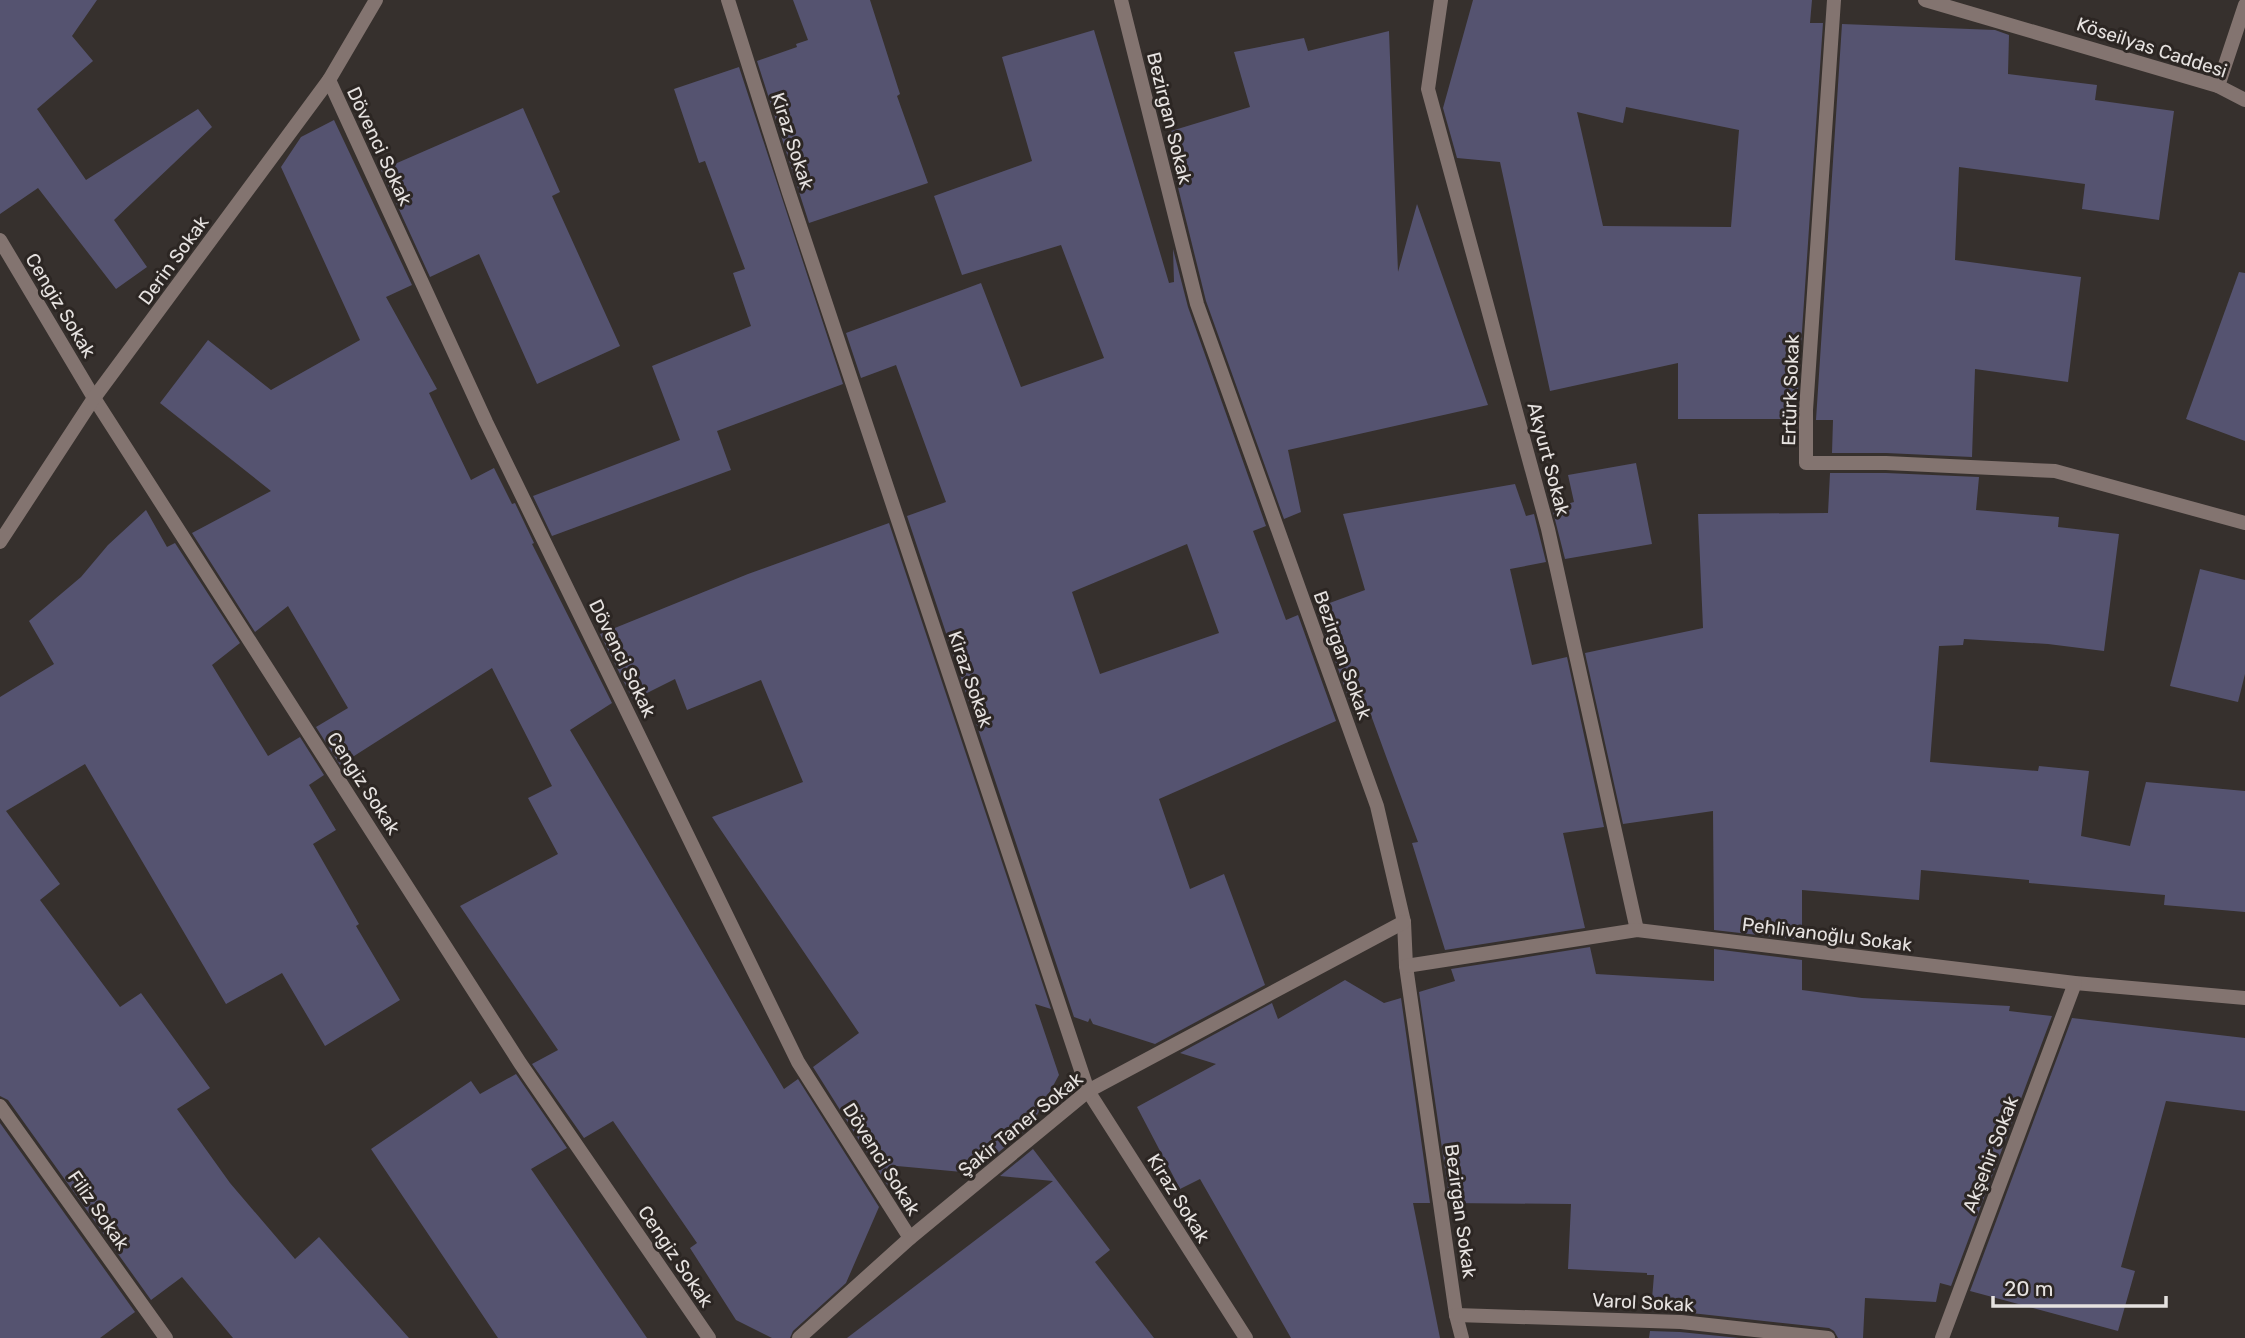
<svg xmlns="http://www.w3.org/2000/svg" width="2245" height="1338" font-family="Rubik,sans-serif">
<rect width="100%" height="100%" fill="#36302d"/>
<!-- building -->
<g fill="#555370" fill-rule="evenodd">
<polygon points="0,0 97,0 72,36 93,61 37,109 86,180 198,109 212,127 114,220 147,267 116,289 38,188 0,214"/>
<polygon points="793,0 870,0 900,94 897,96 928,183 809,223 757,61 797,47 796,44 808,40"/>
<path d="M1473,0H1812L1810,23H1823L1796,419H1678V363L1550,391L1500,162L1457,158L1443,108ZM1626,107L1739,130L1731,227L1603,226L1577,112L1623,123Z"/>
<polygon points="1842,24 1995,30 2009,35 2008,74 2097,85 2095,100 2174,111 2159,220 2082,209 2085,184 1959,167 1955,260 2081,277 2068,382 1975,369 1972,457 1886,453 1832,453 1833,420 1816,420"/>
<path d="M1094,30L1169,283L1174,282L1173,249L1188,307L1266,526L1253,531L1286,620L1298,615L1336,721L1159,799L1190,889L1224,874L1265,985L1155,1044L1093,1024L1090,1018L1088,1022L1074,1017L907,516L946,502L896,365L861,378L846,333L981,283L1021,387L1104,358L1061,245L962,275L934,196L1032,161L1002,57ZM1187,544L1219,633L1100,674L1072,592Z"/>
<polygon points="1389,31 1398,272 1417,204 1488,405 1288,450 1301,512 1284,519 1206,301 1172,163 1171,131 1250,107 1234,52 1304,38 1308,51"/>
<polygon points="739,67 843,384 717,431 731,470 552,536 533,496 680,440 652,366 751,326 733,273 745,269 705,161 699,163 674,89"/>
<polygon points="523,108 560,192 552,196 620,346 537,384 479,254 430,277 381,170"/>
<polygon points="334,120 412,285 386,297 437,389 429,393 471,480 494,468 512,504 515,503 534,543 532,544 612,703 570,730 784,1089 798,1079 879,1207 846,1283 793,1331 790,1338 772,1338 736,1320 690,1248 697,1243 613,1121 584,1138 532,1064 558,1050 460,906 558,854 528,798 552,786 492,668 340,765 316,727 348,708 288,606 255,632 192,533 271,491 160,403 208,340 271,390 360,340 281,167 301,137"/>
<polygon points="2239,272 2245,273 2245,441 2186,419"/>
<polygon points="1636,463 1652,544 1565,559 1552,508 1574,502 1568,475"/>
<polygon points="1830,473 1886,473 1979,477 1976,510 2059,517 2058,527 2119,534 2104,651 2048,644 1964,639 1963,645 1939,646 1930,762 2038,771 2039,766 2089,771 2081,836 2130,846 2146,782 2245,791 2245,912 2164,905 2165,895 2029,883 2029,880 1921,870 1919,900 1802,890 1802,940 1714,930 1713,811 1623,824 1585,653 1703,628 1698,514 1828,513"/>
<polygon points="1515,484 1526,516 1534,514 1546,562 1510,569 1532,665 1567,657 1604,827 1563,833 1585,928 1445,950 1412,843 1418,842 1387,759 1368,707 1354,713 1316,608 1365,590 1343,514"/>
<polygon points="146,510 167,547 175,543 240,643 212,665 268,756 300,737 324,775 309,785 336,830 313,844 359,924 356,926 400,1000 325,1046 282,973 226,1004 85,764 6,811 60,884 40,900 120,1007 141,993 210,1088 177,1109 230,1183 295,1259 319,1237 409,1338 233,1338 182,1277 151,1300 8,1100 0,1096 0,697 54,664 29,621 81,577 108,545"/>
<polygon points="889,523 1051,1009 1035,1004 1059,1075 1031,1126 973,1173 897,1166 888,1186 813,1067 859,1033 712,817 803,782 761,680 687,710 675,679 633,700 600,634 748,574"/>
<polygon points="2200,569 2245,580 2245,674 2238,702 2170,686"/>
<polygon points="1590,947 1596,974 1714,981 1714,949 1802,960 1802,990 1862,998 2010,1006 2009,1011 2052,1016 1951,1286 1940,1283 1936,1302 1865,1298 1863,1338 1838,1338 1834,1331 1829,1328 1682,1312 1651,1311 1654,1275 1647,1275 1647,1273 1568,1269 1571,1204 1450,1203 1419,992 1455,981 1451,969"/>
<polygon points="1345,980 1384,1003 1401,998 1430,1203 1413,1203 1440,1338 1291,1338 1200,1179 1180,1189 1137,1107 1216,1064 1180,1053 1272,1003 1278,1019"/>
<polygon points="2072,1018 2245,1038 2245,1111 2166,1101 2121,1267 2135,1271 2118,1331 1970,1291"/>
<polygon points="516,1074 567,1148 531,1169 647,1338 498,1338 371,1149 471,1081 480,1094"/>
<polygon points="0,1123 135,1312 100,1338 0,1338"/>
<polygon points="1033,1149 1110,1250 1095,1262 1154,1338 847,1338 1053,1181 1000,1176"/>
<polygon points="1650,1331 1680,1332 1739,1338 1649,1338"/>
</g>
<g fill="none" stroke-linecap="round" stroke-linejoin="round">
<!-- minor -->
<g stroke="#837470" stroke-width="14">
<polyline points="728,0 789,193 1088,1091 1246,1338"/>
<polyline points="1121,0 1197,304 1377,806 1404,922 1406,966 1456,1315 1462,1338"/>
<polyline points="1441,0 1428,89 1548,529 1637,930"/>
<polyline points="1834,0 1806,410 1806,463 1886,463 2055,471 2245,523"/>
<polyline points="329,80 486,422 798,1062 910,1238"/>
<polyline points="2218,86 2245,5"/>
<polyline points="0,240 94,398 520,1063 709,1338"/>
<polyline points="0,542 94,398 329,80 376,0"/>
<polyline points="1406,966 1637,930 2075,983 2245,998"/>
<polyline points="0,1106 166,1338"/>
<polyline points="1456,1315 1681,1322 1828,1338"/>
<polyline points="799,1338 910,1238 1088,1091 1404,922"/>
<polyline points="1942,1338 2075,983"/>
</g>
<!-- tertiary -->
<polyline stroke="#837470" stroke-width="14" points="1925,0 2218,86 2245,100"/>
</g>
<g text-anchor="middle" stroke-width="6" stroke-linejoin="round" paint-order="stroke">
<!-- street labels -->
<g font-size="19" fill="#e6e2e0" stroke="#2c2623">
<text transform="translate(2152 47) rotate(18)" y="7">Köseilyas Caddesi</text>
<text transform="translate(1170 118) rotate(76)" y="7">Bezirgan Sokak</text>
<text transform="translate(793 141) rotate(72)" y="7">Kiraz Sokak</text>
<text transform="translate(380 146) rotate(65)" y="7">Dövenci Sokak</text>
<text transform="translate(173 260) rotate(-54)" y="7">Derin Sokak</text>
<text transform="translate(61 305) rotate(59)" y="7">Cengiz Sokak</text>
<text transform="translate(1790 390) rotate(-88)" y="7">Ertürk Sokak</text>
<text transform="translate(1549 459) rotate(75)" y="7">Akyurt Sokak</text>
<text transform="translate(1343 655) rotate(70)" y="7">Bezirgan Sokak</text>
<text transform="translate(623 658) rotate(64)" y="7">Dövenci Sokak</text>
<text transform="translate(971 679) rotate(71)" y="7">Kiraz Sokak</text>
<text transform="translate(364 783) rotate(57)" y="7">Cengiz Sokak</text>
<text transform="translate(1827 934) rotate(7)" y="7">Pehlivanoğlu Sokak</text>
<text transform="translate(1020 1124) rotate(-39)" y="7">Şakir Taner Sokak</text>
<text transform="translate(1990 1154) rotate(-69)" y="7">Akşehir Sokak</text>
<text transform="translate(882 1159) rotate(58)" y="7">Dövenci Sokak</text>
<text transform="translate(1179 1198) rotate(58)" y="7">Kiraz Sokak</text>
<text transform="translate(99 1210) rotate(55)" y="7">Filiz Sokak</text>
<text transform="translate(1461 1211) rotate(82)" y="7">Bezirgan Sokak</text>
<text transform="translate(676 1256) rotate(56)" y="7">Cengiz Sokak</text>
<text transform="translate(1643 1302) rotate(3)" y="7">Varol Sokak</text>
</g>
</g>
<!-- scale -->
<path d="M1993 1296v10h173v-10" fill="none" stroke="#e6e2e0" stroke-width="3.5"/>
<text x="2004" y="1296" font-size="21" fill="#e6e2e0" stroke="#2c2623" stroke-width="5" paint-order="stroke">20 m</text>
</svg>
